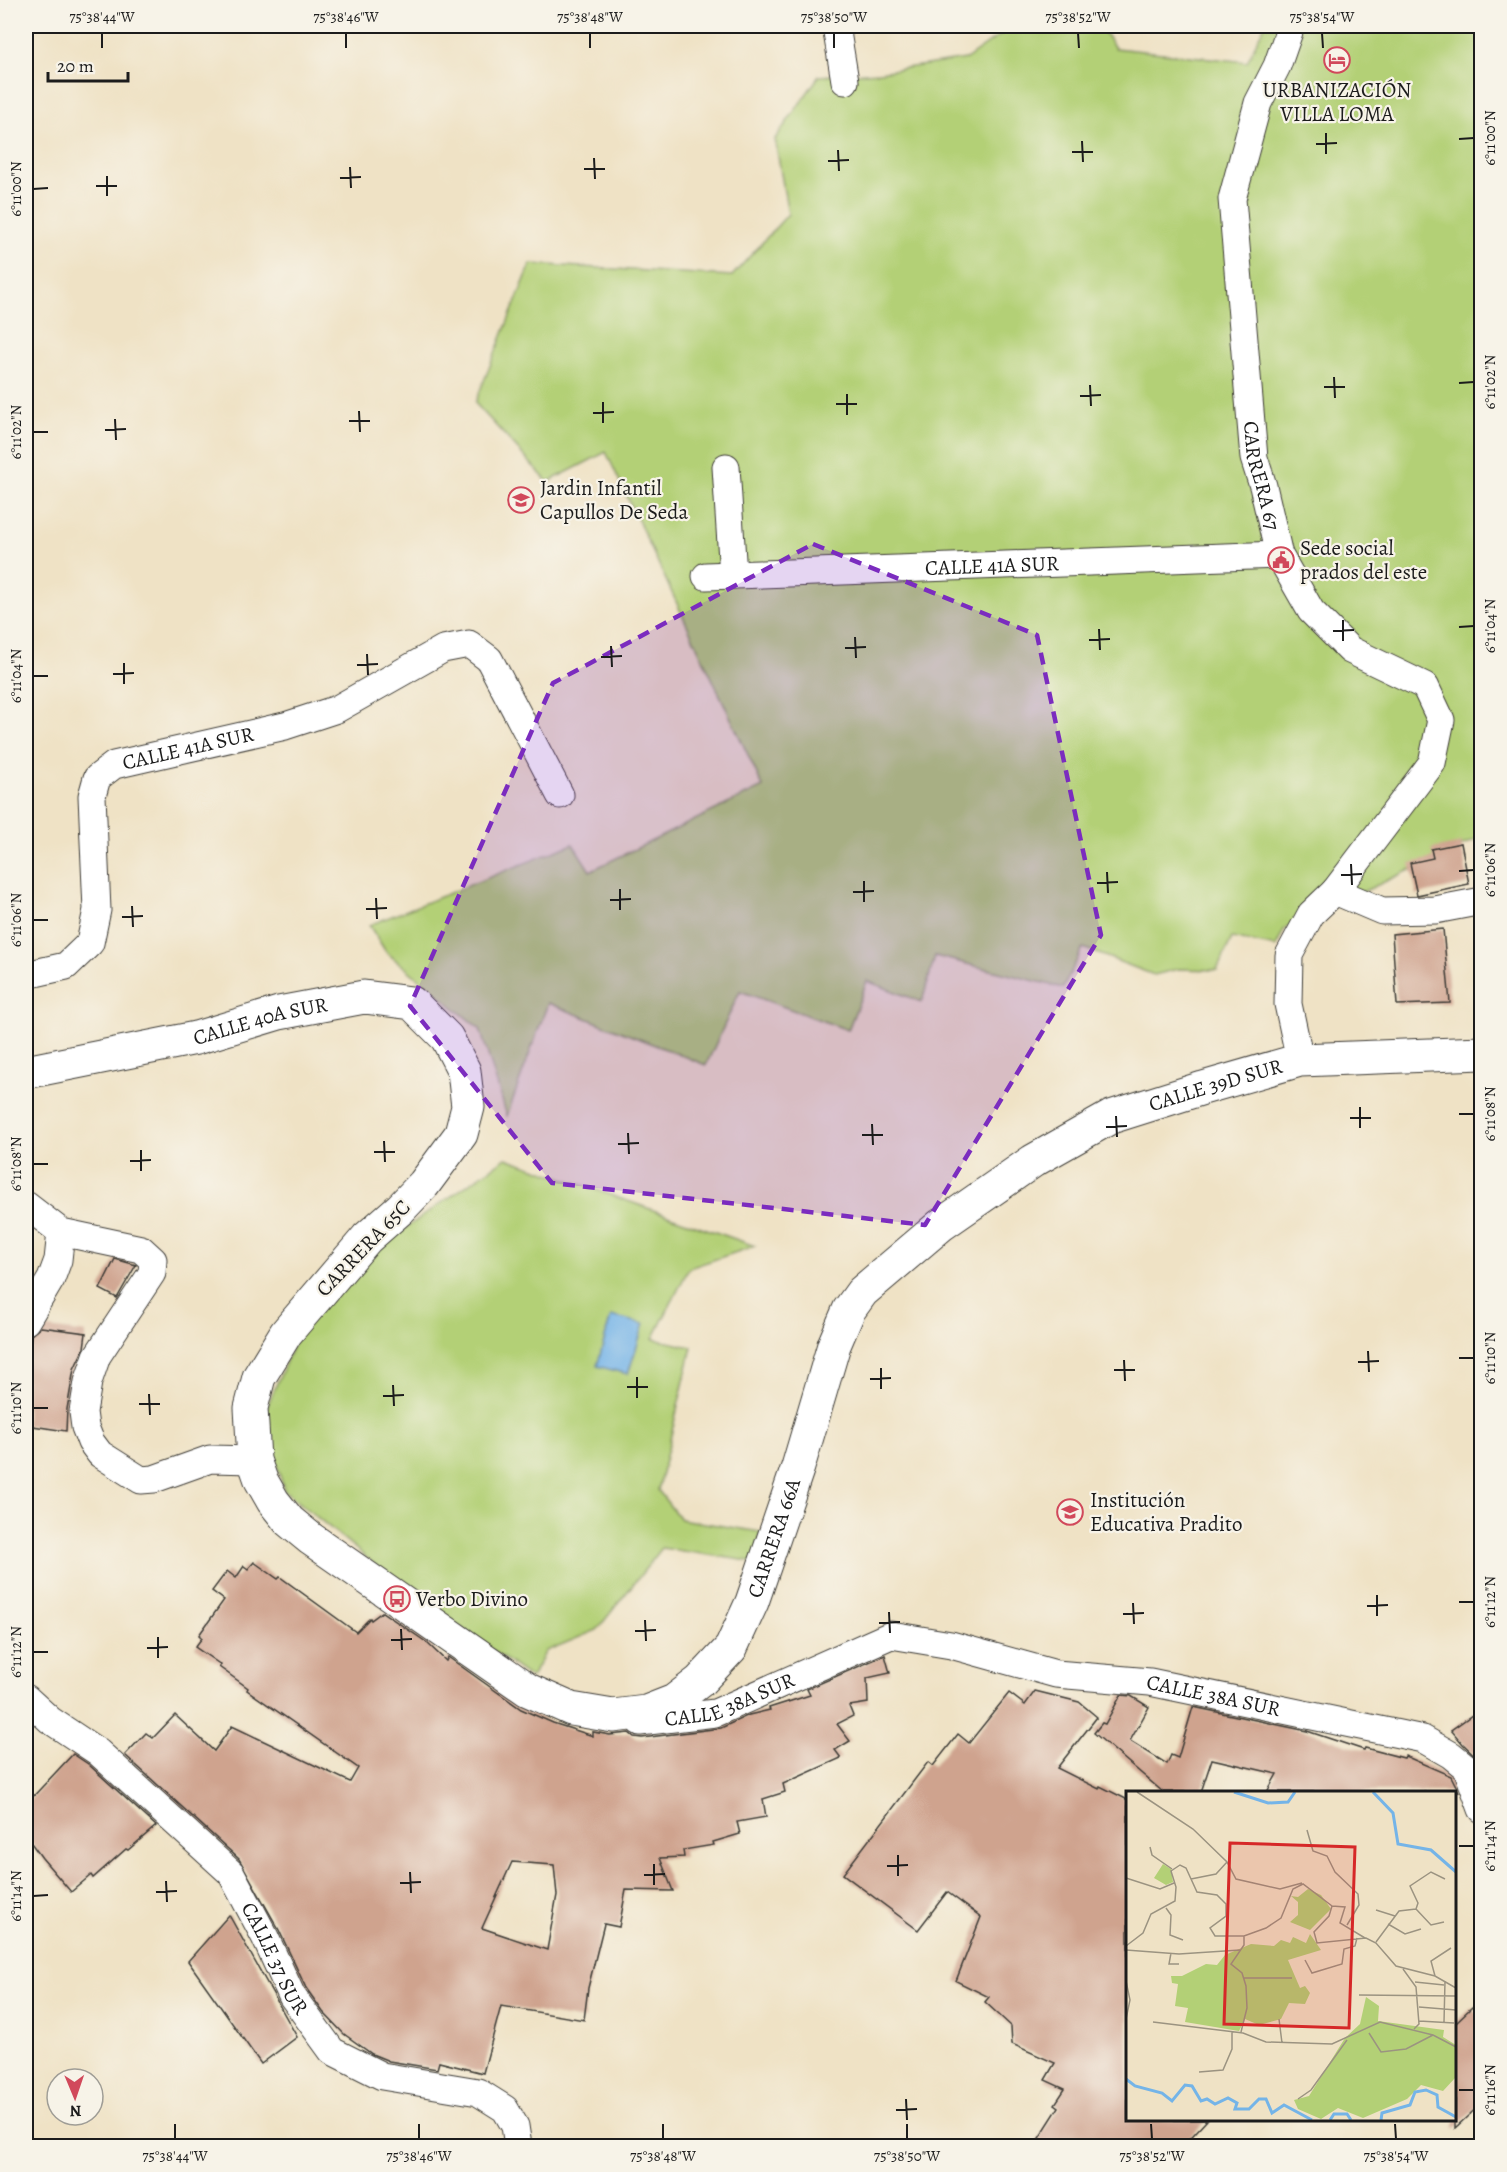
<svg xmlns="http://www.w3.org/2000/svg" width="1507" height="2172" font-family="Alegreya,serif">
<rect width="100%" height="100%" fill="#f7f3e8"/>
<filter id="ink" filterUnits="userSpaceOnUse"><feTurbulence type="fractalNoise" baseFrequency=".0167" numOctaves="2"/><feDisplacementMap in="SourceGraphic" scale="12" xChannelSelector="R" yChannelSelector="G"/><feConvolveMatrix kernelMatrix="1 2 1 2 8 2 1 2 1" color-interpolation-filters="sRGB"/></filter>
<filter id="wash" filterUnits="userSpaceOnUse"><feTurbulence type="fractalNoise" baseFrequency=".008" numOctaves="4" result="noise"/><feDisplacementMap in="SourceGraphic" scale="24" xChannelSelector="R" yChannelSelector="G"/><feGaussianBlur stdDeviation="1.35" result="paint"/><feColorMatrix in="noise" values="0 0 0 0 0 0 0 0 0 0 0 0 0 0 0 0 0 1.4 0 .05"/><feComposite in="paint" operator="in"/></filter>
<g filter="url(#wash)">
<rect width="100%" height="100%" fill="#efe2c5"/>
<!-- green -->
<g fill="#b3d076" stroke="#687649" stroke-width="1.5">
<polygon points="1013,26 1100,26 1115,48 1247,62 1264,26 1481,26 1481,837 1285,928 1276,947 1232,938 1217,970 1178,969 1154,975 1083,948 1063,988 935,956 922,1002 867,981 848,1030 740,991 706,1065 548,1003 507,1116 480,1029 386,952 369,925 573,844 590,871 763,787 606,452 548,482 475,403 531,264 732,276 788,214 775,139 819,76 879,72 966,59"/>
<polygon points="506,1158 755,1246 689,1268 653,1339 692,1347 658,1490 680,1519 761,1532 755,1562 662,1548 597,1630 546,1651 531,1678 395,1581 284,1490 263,1416 299,1331 384,1243"/>
</g>
<!-- water -->
<polygon fill="#74b4e8" stroke="#486882" stroke-width="1.5" points="611,1316 644,1324 628,1374 597,1366"/>
<g id="blocks">
<!-- building -->
<g fill="#cfa38e" fill-rule="evenodd">
<polygon points="1461,843 1469,884 1417,895 1410,863 1433,858 1431,849"/>
<polygon points="1443,929 1450,1003 1397,1005 1392,934"/>
<polygon points="115,1259 136,1265 117,1298 100,1289"/>
<polygon points="41,1327 86,1333 84,1348 74,1369 67,1409 66,1431 26,1425 26,1362 28,1362 31,1335"/>
<path d="M254,1562L278,1579L280,1577L356,1632L370,1618L371,1620L382,1612L426,1642L446,1661L448,1657L521,1709L553,1723L593,1736V1732L610,1735L629,1733L634,1737L642,1738L721,1728L749,1715L770,1710L769,1708L810,1695L807,1689L885,1655L890,1673L867,1678L868,1703L849,1706L853,1716L837,1724L850,1741L835,1750L841,1758L783,1784L785,1792L763,1799L766,1817L737,1822L740,1834L713,1842L714,1845L683,1850L684,1857L660,1858L673,1891L626,1890L619,1927L604,1924L588,1988L584,2020L501,2006L483,2073L439,2062L437,2069L389,2061L372,2054L344,2034L323,2012L306,1988L279,1930L239,1859L125,1755L146,1733L153,1738L175,1715L214,1751L232,1726L350,1782L358,1768L247,1690L248,1688L219,1667L221,1665L195,1647L202,1638L199,1635L224,1600L212,1591L227,1571L236,1578L244,1566L248,1569ZM512,1862L554,1865L557,1895L547,1950L482,1928Z"/>
<polygon points="1035,1691 1079,1702 1097,1717 1057,1768 1099,1789 1100,1786 1128,1800 1128,2120 1207,2120 1183,2146 1034,2146 1059,2107 1055,2104 1065,2089 1045,2080 1055,2063 1012,2044 1011,2026 985,2002 989,1997 956,1981 981,1917 947,1892 918,1930 843,1874 928,1762 933,1766 958,1734 969,1743 1009,1693 1025,1705"/>
<polygon points="1121,1695 1131,1696 1149,1707 1130,1741 1167,1764 1171,1755 1178,1758 1193,1707 1307,1731 1364,1750 1365,1748 1404,1758 1405,1756 1451,1776 1459,1792 1267,1792 1277,1774 1212,1759 1201,1792 1163,1792 1094,1733 1102,1723 1105,1724"/>
<polygon points="1482,1708 1482,1762 1463,1744 1451,1730"/>
<polygon points="73,1754 88,1764 156,1826 128,1850 126,1849 93,1878 91,1875 71,1892 42,1858 26,1836 26,1804"/>
<polygon points="229,1915 297,2037 261,2064 188,1961"/>
<polygon points="1472,2007 1482,2017 1482,2103 1455,2128 1455,2023"/>
</g>
</g>
</g>
<g filter="url(#ink)">
<use href="#blocks" fill-opacity="0" stroke="#3c3a35" stroke-width="1.5"/>
<g fill="none" stroke-linecap="round" stroke-linejoin="round">
<!-- street casing -->
<g stroke="#3c3a35" stroke-width="29">
<g id="street">
<polyline points="836,26 845,81"/>
<path id="s1" d="M1291,26L1277,66L1258,103L1232,199L1254,458L1263,486L1279,555L1311,611L1350,650L1425,686L1441,720L1432,763L1335,891L1311,914L1289,955L1288,1004L1300,1060"/>
<polyline points="726,467 733,575"/>
<path id="s2" d="M706,576L1279,555"/>
<polyline points="1335,891 1382,911 1435,910 1482,901"/>
<path id="s3" d="M26,975L66,966L90,943L97,910L92,796L97,778L114,765L285,726L337,709L443,649L469,644L489,659L560,795"/>
<polyline points="26,1205 61,1232 141,1249 153,1260 152,1273 97,1356 88,1382 83,1412 85,1427 91,1442 100,1454 141,1480 154,1479 210,1459 254,1460"/>
<polyline points="26,1321 51,1279 58,1260 61,1232"/>
<path id="s4" d="M26,1698L50,1720L98,1752L231,1873L265,1937L292,1996L332,2051L382,2076L478,2092L505,2109L515,2126L518,2146"/>
<path id="s5" d="M640,1722L715,1713L891,1635L951,1645L1056,1674L1150,1682L1423,1739L1451,1755L1467,1768L1482,1809"/>
</g>
</g>
<!-- secondary casing -->
<g stroke="#3c3a35" stroke-width="35">
<g id="secondary">
<path id="s6" d="M26,1072L196,1038L279,1013L364,997L412,1003L447,1038L464,1071L468,1107L461,1134L424,1184L400,1209L367,1238L286,1333L259,1377L251,1408L254,1460L261,1480L273,1501L289,1521L311,1539L528,1690L571,1709L613,1716L646,1712L674,1701L700,1681L731,1648L752,1602L798,1467L834,1345L849,1310L862,1292L941,1225L1033,1161L1111,1117L1203,1088L1300,1060L1482,1053"/>
</g>
</g>
<!-- street -->
<use href="#street" stroke="#fff" stroke-width="27"/>
<!-- secondary -->
<use href="#secondary" stroke="#fff" stroke-width="33"/>
</g>
</g>
<!-- marked area -->
<path fill="#7b2cbf" fill-opacity="0.2" stroke="#7b2cbf" stroke-width="4.5" stroke-dasharray="12 8" stroke-linejoin="round" d="M813,544L1037,635L1101,935L925,1225L552,1183L410,1006L553,683Z"/>
<!-- ticks -->
<path fill="none" stroke="#1c1c1c" stroke-width="2" d="M102,33V48M346,33V48M590,33V48M834,33V48M1078,33L1079,48M1322,33L1323,48M1326,133V154M1459,139L1474,138M1082,141L1083,162M1316,144L1337,143M838,150L839,171M1072,152H1093M594,158L595,179M828,161L849,160M350,167L351,188M584,169H605M107,176V196M340,178L361,177M96,186H117M33,189L48,188M1334,377L1335,398M1459,383L1474,382M1090,385L1091,406M1324,387H1345M847,394V415M1080,396L1101,395M603,402V423M836,404H857M359,411L360,432M593,413L614,412M115,419L116,440M349,421H370M105,430L126,429M33,432H48M1343,620V641M1459,627L1474,626M1099,629L1100,650M1333,631L1354,630M855,637L856,658M1089,640L1110,639M611,646L612,667M845,648L866,647M367,654L368,675M601,657L622,656M124,663V684M357,665L378,664M113,674L134,673M33,676H48M1351,864L1352,885M1459,871L1474,870M1107,872L1108,893M1341,875L1362,874M864,881V902M1097,883L1118,882M620,889V910M853,892L874,891M376,898L377,919M610,900L631,899M132,906L133,927M366,909L387,908M122,917L143,916M33,920H48M1360,1107V1128M1459,1114H1474M1116,1116L1117,1137M1350,1118H1371M872,1124L873,1145M1106,1127L1127,1126M628,1133L629,1154M862,1135H883M384,1141L385,1162M618,1144L639,1143M141,1150V1171M374,1152H395M130,1161L151,1160M33,1164H48M1368,1351L1369,1372M1459,1358H1474M1124,1360L1125,1381M1358,1362L1379,1361M881,1368V1389M1114,1370H1135M637,1377V1398M870,1379L891,1378M393,1385L394,1406M627,1387H648M149,1394L150,1415M383,1396L404,1395M139,1404H160M33,1408H48M1377,1595V1616M1459,1602H1474M1133,1603L1134,1624M1367,1606L1388,1605M889,1612L890,1633M1123,1614L1144,1613M645,1620L646,1641M879,1623L900,1622M401,1629L402,1650M635,1631L656,1630M158,1637V1658M391,1640L412,1639M147,1648L168,1647M33,1652H48M1459,1846H1474M898,1855V1876M654,1864V1885M887,1866L908,1865M410,1872L411,1893M644,1875L665,1874M166,1881L167,1902M400,1883L421,1882M156,1892L177,1891M33,1896L48,1895M1459,2090H1474M906,2099L907,2120M896,2110L917,2109M175,2124V2139M419,2124V2139M663,2124V2139M907,2124V2139M1151,2124L1152,2139M1395,2124L1396,2139"/>
<!-- icons -->
<defs>
<g id="hotel-ring" transform="scale(1.35)"><circle r="9.5" fill="#f7f3e8" stroke="#d1495b" stroke-width="1.5"/><path d="M-6-4.5h1.5V1H6V5H4.5V3h-9V5H-6ZM-4 0a1.8 1.8 0 1 1 3.6 0ZM.5 0V-2.5h3Q6-2.5 6 0Z" fill="#d1495b"/></g>
<g id="school-ring" transform="scale(1.35)"><circle r="9.5" fill="#f7f3e8" stroke="#d1495b" stroke-width="1.5"/><path d="M0-5L7-2L0 1L-7-2ZM-4 1L0 2.5L4 1V4Q0 6-4 4Z" fill="#d1495b"/></g>
<g id="civic-ring" transform="scale(1.35)"><circle r="9.5" fill="#f7f3e8" stroke="#d1495b" stroke-width="1.5"/><path d="M-.6-6.5H3V-4.5H.6V-3L4-1V1h2V6H-6V1h2V-1L-.6-3ZM-1.2 2.5V6h2.4V2.5Z" fill="#d1495b"/></g>
<g id="bus-ring" transform="scale(1.35)"><circle r="9.5" fill="#f7f3e8" stroke="#d1495b" stroke-width="1.5"/><path d="M-5-6H5V4H4V6H2V4H-2V6H-4V4H-5ZM-3.5-4V0h7V-4ZM-3.5 1.2v1.5H-2V1.2ZM2 1.2v1.5H3.5V1.2Z" fill="#d1495b"/></g>
</defs>
<g fill-rule="evenodd">
<use href="#hotel-ring" x="1337" y="60"/>
<use href="#school-ring" x="521" y="500"/>
<use href="#civic-ring" x="1281" y="560"/>
<use href="#school-ring" x="1070" y="1512"/>
<use href="#bus-ring" x="397" y="1599"/>
</g>
<g text-anchor="middle" stroke-width="4.5" stroke-linejoin="round" paint-order="stroke">
<!-- poi labels -->
<g font-size="21" fill="#1c1c1c" stroke="#f7f3e8" text-anchor="start">
<text x="1337" y="97" text-anchor="middle">URBANIZACIÓN<tspan x="1337" dy="24">VILLA LOMA</tspan></text>
<text x="540" y="495">Jardin Infantil<tspan x="540" dy="24">Capullos De Seda</tspan></text>
<text x="1300" y="555">Sede social<tspan x="1300" dy="24">prados del este</tspan></text>
<text x="1090" y="1507">Institución<tspan x="1090" dy="24">Educativa Pradito</tspan></text>
<text x="416" y="1606">Verbo Divino</text>
</g>
<!-- street labels -->
<g font-size="21" fill="#1c1c1c" stroke="#f7f3e8">
<text dy="7" stroke="none"><textPath href="#s1" startOffset="462">CARRERA 67</textPath></text>
<text dy="7" stroke="none"><textPath href="#s2" startOffset="286">CALLE 41A SUR</textPath></text>
<text dy="7" stroke="none"><textPath href="#s3" startOffset="338">CALLE 41A SUR</textPath></text>
<text dy="7" stroke="none"><textPath href="#s6" startOffset="240">CALLE 40A SUR</textPath></text>
<text dy="7" stroke="none"><textPath href="#s6" startOffset="2337">CALLE 39D SUR</textPath></text>
<text transform="translate(363 1248) rotate(-46)" y="7">CARRERA 65C</text>
<text dy="7" stroke="none"><textPath href="#s6" startOffset="1660">CARRERA 66A</textPath></text>
<text dy="7" stroke="none"><textPath href="#s5" startOffset="597">CALLE 38A SUR</textPath></text>
<text dy="7" stroke="none"><textPath href="#s5" startOffset="93">CALLE 38A SUR</textPath></text>
<text dy="7" stroke="none"><textPath href="#s4" startOffset="366">CALLE 37 SUR</textPath></text>
</g>
</g>
<!-- overview -->
<g transform="translate(1126 1791)">
<rect width="330" height="330" fill="#efe2c5"/>
<path d="M37,73L45,78L47,91L40,94L28,87ZM182,98L195,104L205,118L184,139L164,131L172,124V111L165,105L172,106ZM184,143L195,159L162,169L174,197L179,195L184,202L179,213L163,212L155,228L133,234L119,228L113,240L59,231L62,217L49,215L52,193L46,192L45,185H56L80,173L91,174L99,164L125,153L148,155L155,149L164,152L167,146L180,152ZM240,206L253,215L252,230L318,239L317,246L330,254V286L317,300L295,294L281,308L237,327L212,317L195,328L172,318L168,309L183,305L219,247L234,233Z" fill="#b3d076"/>
<path fill="none" stroke="#74b4e8" stroke-width="3" d="M108,1L142,12L162,11L169,1M247,1L267,22L272,53L305,59L330,81M0,288L9,295L36,302L46,310L59,294L66,295L75,310L81,308L89,313L102,307L111,312L109,318H123L133,308H140L146,322L158,314L186,329M204,329L208,323H221L225,329M255,329L256,322L284,314L289,301L300,299L311,304L312,316L330,326"/>
<path fill="none" stroke="#9b9381" stroke-width="1.5" d="M11,1L67,38L101,71L110,88L154,98L176,92M181,39L187,60L201,65L209,81L232,103L233,114L221,134M24,56L26,64L46,78M0,87L34,98L48,92M65,88L90,83L101,71M206,115L219,116L214,132L239,147M40,117L45,124L44,144L57,149M290,118L292,112L284,95L305,81L319,88M290,118L305,134L318,131M250,119L269,125M262,133L279,143L295,138M250,151L273,120L290,118M0,155L17,142L25,123L49,110L50,96L45,80L54,74L60,77L71,101L91,104L100,113V125L84,137L89,145H118L140,137L155,127L167,98L177,93L206,115L203,125L188,141L191,152L240,147L250,152L270,175L309,185L330,197M0,159L53,163L114,159M45,162L43,173H53M179,169L186,182L216,173L218,158L229,155L231,147M277,178L290,196L293,233L288,238M309,185L305,170L325,157M118,187H166M0,190L4,209L0,228M289,191L318,194M233,204L330,205M293,216L330,219M153,228L156,252M293,230L328,232M27,231L117,242L140,251L206,253L254,231L307,244L330,256M318,231L319,190M115,241L121,217L120,195L116,182L105,173L118,154V145M243,242L255,261L280,258L307,244M73,281L97,279L106,258V240M172,308L185,299L221,249"/>
<path fill="#d62828" fill-opacity="0.15" stroke="#d62828" stroke-width="3" d="M104,52L229,56L223,237L98,233Z"/>
<rect width="330" height="330" fill="none" stroke="#1c1c1c" stroke-width="3"/>
</g>
<!-- margin -->
<rect width="1507" height="2172" fill="none" stroke="#f7f3e8" stroke-width="66"/>
<!-- north arrow -->
<g transform="translate(75 2097) rotate(178)"><circle r="28" fill="#f7f3e8" stroke="#9f9d96" stroke-width="1.5"/>
<path d="M0-4.5L10 22L0 15L-10 22Z" fill="#d1495b"/>
<text y="-9" font-size="16" font-weight="bold" text-anchor="middle" fill="#1c1c1c">N</text>
</g>
<!-- scale -->
<path d="M48 72v9h80v-9" fill="none" stroke="#1c1c1c" stroke-width="3"/>
<text x="57" y="72" font-size="18" fill="#1c1c1c" stroke="#f7f3e8" stroke-width="4.5" paint-order="stroke">20 m</text>
<rect x="33" y="33" width="1441" height="2106" fill="none" stroke="#1c1c1c" stroke-width="2"/>
<g font-size="15" text-anchor="middle" fill="#1c1c1c">
<text x="102" y="22">75°38'44"W</text>
<text x="346" y="22">75°38'46"W</text>
<text x="590" y="22">75°38'48"W</text>
<text x="834" y="22">75°38'50"W</text>
<text x="1078" y="22">75°38'52"W</text>
<text x="1322" y="22">75°38'54"W</text>
<text transform="translate(1490 138) rotate(-90)" y="5">6°11'00"N</text>
<text transform="translate(16 189) rotate(-90)" y="5">6°11'00"N</text>
<text transform="translate(1490 382) rotate(-90)" y="5">6°11'02"N</text>
<text transform="translate(16 432) rotate(-90)" y="5">6°11'02"N</text>
<text transform="translate(1490 626) rotate(-90)" y="5">6°11'04"N</text>
<text transform="translate(16 676) rotate(-90)" y="5">6°11'04"N</text>
<text transform="translate(1490 870) rotate(-90)" y="5">6°11'06"N</text>
<text transform="translate(16 920) rotate(-90)" y="5">6°11'06"N</text>
<text transform="translate(1490 1114) rotate(-90)" y="5">6°11'08"N</text>
<text transform="translate(16 1164) rotate(-90)" y="5">6°11'08"N</text>
<text transform="translate(1490 1358) rotate(-90)" y="5">6°11'10"N</text>
<text transform="translate(16 1408) rotate(-90)" y="5">6°11'10"N</text>
<text transform="translate(1490 1602) rotate(-90)" y="5">6°11'12"N</text>
<text transform="translate(16 1652) rotate(-90)" y="5">6°11'12"N</text>
<text transform="translate(1490 1846) rotate(-90)" y="5">6°11'14"N</text>
<text transform="translate(16 1896) rotate(-90)" y="5">6°11'14"N</text>
<text transform="translate(1490 2090) rotate(-90)" y="5">6°11'16"N</text>
<text x="175" y="2161">75°38'44"W</text>
<text x="419" y="2161">75°38'46"W</text>
<text x="663" y="2161">75°38'48"W</text>
<text x="907" y="2161">75°38'50"W</text>
<text x="1152" y="2161">75°38'52"W</text>
<text x="1396" y="2161">75°38'54"W</text>
</g>
</svg>
